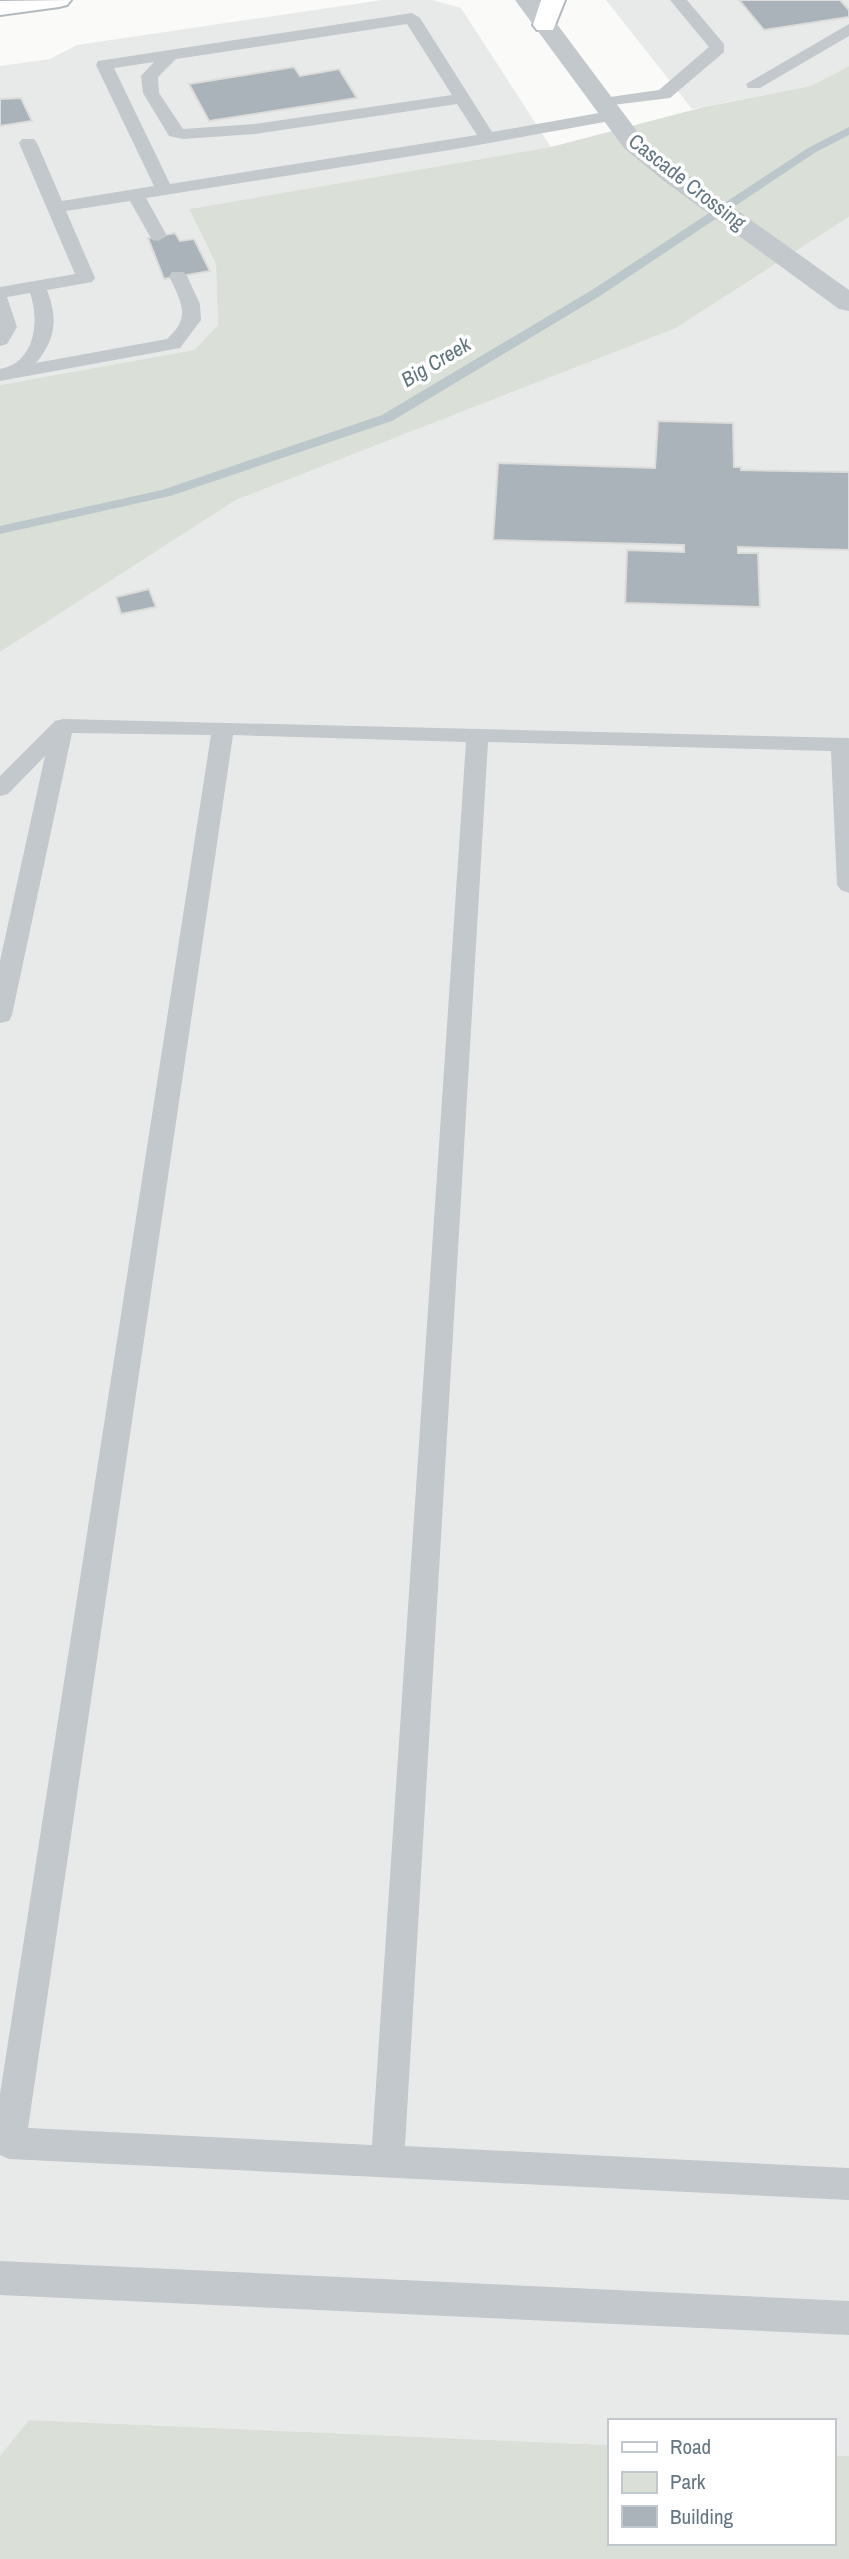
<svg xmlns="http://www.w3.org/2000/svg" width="849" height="2559" font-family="'Archivo Narrow',sans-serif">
<rect width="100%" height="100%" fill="#fafaf8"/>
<!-- built -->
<g fill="#e8e9e9">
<polygon points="382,0 432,0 461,8 551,147 189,209 216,264 218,325 194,350 0,385 0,66 50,59 77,45"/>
<polygon points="606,0 849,0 849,66 811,86 692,109"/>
<polygon points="849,217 849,2456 833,2455 833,2421 609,2421 609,2445 30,2420 0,2456 0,652 236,500 674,329"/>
</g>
<!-- green -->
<g fill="#dadfd7">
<polygon points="849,66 849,217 674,329 236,500 0,652 0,385 194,350 218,325 216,264 189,209 551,147 704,107 811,86"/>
<polygon points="29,2420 609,2445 609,2543 833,2543 833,2455 849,2456 849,2559 0,2559 0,2456"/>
</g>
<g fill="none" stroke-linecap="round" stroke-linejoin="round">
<!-- stream -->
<polygon fill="#bbc7cb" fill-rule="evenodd" points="849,127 849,135 816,152 600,296 392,421 170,496 0,534 0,526 162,490 382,415 592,290 808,148"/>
</g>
<!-- building -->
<g fill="#aab3b9" stroke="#dcdcda" stroke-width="2">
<polygon points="739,0 840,0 849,10 849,17 764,30"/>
<polygon points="294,67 300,76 339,69 357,98 209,121 189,84"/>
<polygon points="21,98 32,121 0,126 0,99"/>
<polygon points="175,233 180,241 194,239 210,271 164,279 148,238"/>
<polygon points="658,421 733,423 734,467 741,467 741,470 849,472 849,550 738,547 738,553 758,553 760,607 625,603 627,550 684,552 684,545 493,540 498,463 655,468"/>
<polygon points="149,589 156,607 121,614 116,597"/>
</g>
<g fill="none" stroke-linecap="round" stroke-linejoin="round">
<!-- secondary casing -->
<g stroke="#b3babf" stroke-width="4">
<g id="secondary">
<polygon points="71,0 67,5 59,7 0,15 0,1"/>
<polygon points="541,0 565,0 553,30 537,30 533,25"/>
</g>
</g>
<!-- service -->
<g fill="#c3c8cc" fill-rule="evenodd">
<polygon points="670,0 687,0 724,44 724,52 670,98 596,107 594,103 596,99 659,90 709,47"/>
<path d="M412,13L420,18L492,132L610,111L619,116L610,121L456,149L146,198L167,236L158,241L152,240L130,201L66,211L95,278L92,282L47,290C58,319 56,339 36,363L167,339C192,317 181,302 169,276L172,272H184L187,276L200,304L201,320L180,348L0,381V369C35,363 40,321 30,293L7,297L17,327L7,344L0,346V287L75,274L19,143L22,139H34L37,143L62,201L154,186L96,65L98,61ZM407,24L452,95L255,124L183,129L159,93L158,77L176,59ZM154,62L141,76L143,93L169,136L183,139L255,134L457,104L477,135L170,184L114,68Z"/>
<polygon points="849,24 849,36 760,88 748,88 746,84"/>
<path d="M63,719L849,738V893L841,890L837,885L831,751L488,742L405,2146L849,2168V2200L9,2159L0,2155V2094L211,735L72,733L12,1015L9,1021L0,1023V961L45,756L8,794L0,796V776L55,721ZM233,735L466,742L372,2145L28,2128Z"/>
<polygon points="0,2261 849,2301 849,2335 0,2295"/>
</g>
<!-- minor -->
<polygon fill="#c3c8cc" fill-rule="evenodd" points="515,0 539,0 642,138 682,171 849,290 849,311 839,309 664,181 624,148"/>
<!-- secondary -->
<use href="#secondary" fill="#fff" fill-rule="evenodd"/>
</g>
<g text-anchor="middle" stroke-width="7" stroke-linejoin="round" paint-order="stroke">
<!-- far-street labels -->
<g font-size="21" fill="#657683" stroke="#fff">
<text transform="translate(687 182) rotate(38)" y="7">Cascade Crossing</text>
</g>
<!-- far-water labels -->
<g font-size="21" font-style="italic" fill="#60757c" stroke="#fff">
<text transform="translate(436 362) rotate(-31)" y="7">Big Creek</text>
</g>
</g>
<!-- legend -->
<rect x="608" y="2419" width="228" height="126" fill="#ffffff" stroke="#c1c8cd" stroke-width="2"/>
<rect x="622" y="2442" width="35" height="10" fill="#ffffff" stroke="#c1c8cd" stroke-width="2"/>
<text x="670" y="2454" font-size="21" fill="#657683">Road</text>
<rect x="622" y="2472" width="35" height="21" fill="#dadfd7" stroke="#c1c8cd" stroke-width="2"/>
<text x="670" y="2489" font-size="21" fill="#657683">Park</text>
<rect x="622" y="2506" width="35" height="21" fill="#aab3b9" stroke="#c1c8cd" stroke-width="2"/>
<text x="670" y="2524" font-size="21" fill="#657683">Building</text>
</svg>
